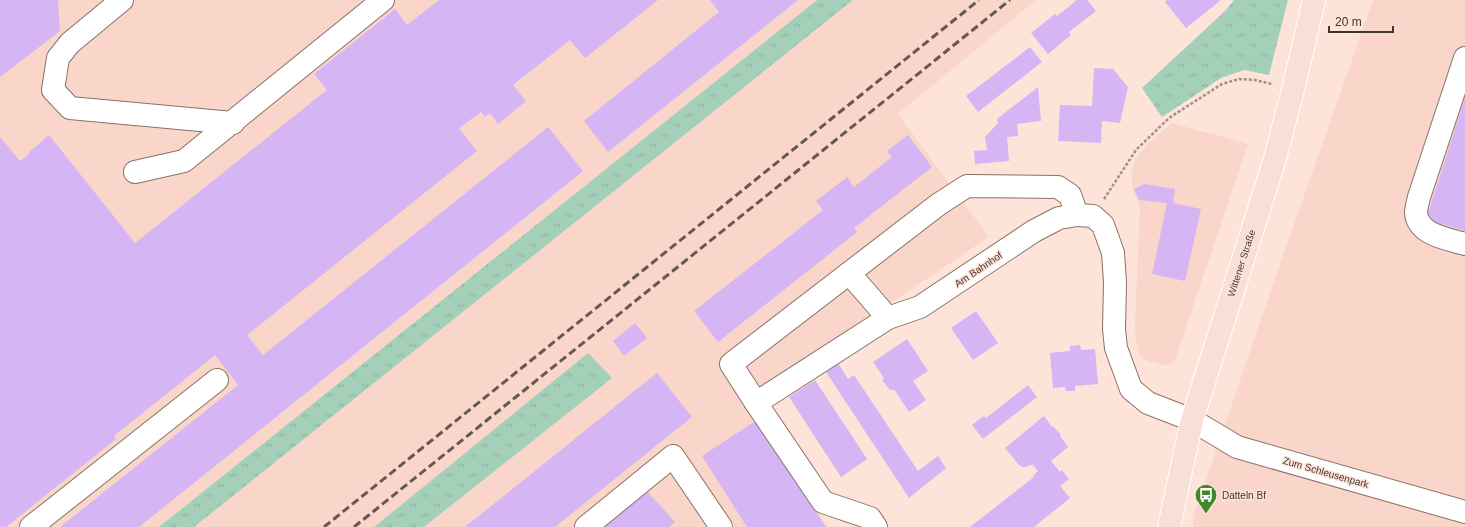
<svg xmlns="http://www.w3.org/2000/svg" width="1465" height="527" font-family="Arial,sans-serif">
<defs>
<pattern id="grass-tufts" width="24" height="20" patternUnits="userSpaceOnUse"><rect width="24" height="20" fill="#a4d0b9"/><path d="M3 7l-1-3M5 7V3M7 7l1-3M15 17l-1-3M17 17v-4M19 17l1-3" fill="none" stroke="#8eb3a0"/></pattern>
</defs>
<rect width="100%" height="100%" fill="#fee3d9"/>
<!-- built -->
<g fill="#f9d6c9">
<polygon points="0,0 817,0 159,527 0,527"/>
<polygon points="853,0 1036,0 898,114 989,237 745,401 828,527 424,527 611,378 588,353 374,527 194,527"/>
<polygon points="1373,0 1465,0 1465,527 1193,527 1195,512 1279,267"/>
<polygon points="1172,123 1248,144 1175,360 1170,364 1162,365 1145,360 1139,354 1136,341 1135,325 1140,207 1133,190 1131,174 1135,160 1147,144"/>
</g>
<!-- grass -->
<g fill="url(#grass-tufts)">
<polygon points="817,0 853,0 194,527 159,527"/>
<polygon points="1234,0 1288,0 1269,75 1244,70 1221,78 1162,117 1142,88 1225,11"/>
<polygon points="588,353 612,378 424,527 374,527"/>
</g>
<!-- building -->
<g fill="#d5b5f4">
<polygon points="0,0 58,0 60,31 0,77"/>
<polygon points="439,0 658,0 585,58 570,40 513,85 526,101 498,124 490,113 485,117 481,112 459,128 477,151 247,335 263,355 548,127 583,171 139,527 60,527 238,385 215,355 114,436 116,439 6,527 0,527 0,137 20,161 29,154 28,153 49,135 135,243 327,90 314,74 395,9 407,25"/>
<polygon points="710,0 798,0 608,152 584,121 719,12"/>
<polygon points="1077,0 1087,0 1096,11 1069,32 1071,35 1048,54 1031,33 1055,14 1057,16"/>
<polygon points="1167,0 1221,0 1186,28 1165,2"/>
<polygon points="1030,47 1042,62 978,112 966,96"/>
<polygon points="1094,68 1113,69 1128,87 1120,123 1102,121 1101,143 1058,141 1060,105 1092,106"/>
<polygon points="1038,87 1041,121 1017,124 1018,136 1007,137 1009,161 975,164 974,151 987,150 985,137 998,123 997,119"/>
<polygon points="1465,98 1465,231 1426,219"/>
<polygon points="908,135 932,167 854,228 857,232 718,342 694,311 823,210 816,201 847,177 854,187 892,157 887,151"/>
<polygon points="1144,184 1175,189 1173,203 1201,209 1185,281 1152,274 1167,203 1139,200 1134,189"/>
<polygon points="976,311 998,343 973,360 951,328"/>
<polygon points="635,323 647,338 624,356 613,341"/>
<polygon points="907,339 928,371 913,381 926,400 909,412 894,389 892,391 891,389 890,390 882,380 884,378 873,362"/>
<polygon points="1080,345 1081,350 1095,349 1098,384 1075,386 1075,391 1066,391 1065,387 1053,388 1050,353 1070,351 1070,346"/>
<polygon points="838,363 848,379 854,375 918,471 938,456 946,468 909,498 826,372"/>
<polygon points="657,373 692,417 555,527 465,527"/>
<polygon points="815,380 867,459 841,477 789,397"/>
<polygon points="1028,385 1037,397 983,439 972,425 984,416 986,418"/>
<polygon points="1044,416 1052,427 1053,426 1061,435 1060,436 1068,447 1051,461 1060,472 1062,470 1069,479 1060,486 1070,498 1034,527 970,527 1034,477 1033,476 1038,471 1032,464 1030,466 1029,465 1026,467 1022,467 1019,465 1005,448"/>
<polygon points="757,420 798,486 826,527 747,527 702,456"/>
<polygon points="645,489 675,522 669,527 600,527"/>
</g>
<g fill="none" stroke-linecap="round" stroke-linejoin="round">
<!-- minor casing -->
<g stroke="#897168" stroke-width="24">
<g id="minor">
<polyline points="122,0 70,43 58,58 53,90 70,108 233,123"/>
<path d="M1465,58L1419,197C1418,202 1416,208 1416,213C1418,235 1448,239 1465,244"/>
<polyline points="135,172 184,161 383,0"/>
<polyline points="849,273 888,318"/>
<polyline points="756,403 731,364 939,204 967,186 1058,187 1070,195 1077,215"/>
<polyline points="31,527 217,380"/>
<polyline points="586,527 673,456 721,527"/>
<polyline points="876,527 870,518 823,502 756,403 888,318 920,307 1034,231 1059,218 1077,215 1093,216 1103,225 1113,253 1115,282 1114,329 1116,348 1131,389 1148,403 1192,420 1237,447 1465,512"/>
</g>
</g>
<!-- major casing -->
<g stroke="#fff" stroke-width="24">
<polyline id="major" points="1169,527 1192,420 1274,162 1293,90 1314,0"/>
</g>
<!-- path -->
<polyline stroke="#a28f88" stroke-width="2.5" stroke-dasharray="3 2" stroke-linecap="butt" points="1104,199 1136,150 1169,118 1222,84 1239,79 1255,80 1272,84"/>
<!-- minor -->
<use href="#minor" stroke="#fff" stroke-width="22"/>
<!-- major -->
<use href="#major" stroke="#f8e0d7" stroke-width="22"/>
<!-- rail -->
<g stroke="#655751" stroke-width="3" stroke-dasharray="8 4" stroke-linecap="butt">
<polyline points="324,527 979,0"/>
<polyline points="354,527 1010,0"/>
</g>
</g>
<!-- icons -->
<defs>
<g id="bus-pin" transform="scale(1.15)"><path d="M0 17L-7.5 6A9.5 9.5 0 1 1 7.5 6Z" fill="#44872a" stroke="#fee3d9"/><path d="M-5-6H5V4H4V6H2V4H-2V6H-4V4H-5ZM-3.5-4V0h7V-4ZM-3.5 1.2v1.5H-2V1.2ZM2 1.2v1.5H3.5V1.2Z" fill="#fff"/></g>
</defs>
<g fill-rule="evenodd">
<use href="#bus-pin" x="1206" y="495"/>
</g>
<g text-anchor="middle" stroke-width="3" stroke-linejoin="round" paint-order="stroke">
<!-- street labels -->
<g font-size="10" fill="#403531" stroke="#fee3d9">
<text transform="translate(1241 263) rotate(-72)" y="4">Wittener Straße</text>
<text transform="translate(978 269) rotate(-34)" y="4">Am Bahnhof</text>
<text transform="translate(1326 472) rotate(16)" y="4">Zum Schleusenpark</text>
</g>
<!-- poi labels -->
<g font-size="10" fill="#403531" stroke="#fee3d9" text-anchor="start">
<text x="1222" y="499">Datteln Bf</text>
</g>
</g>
<!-- scale -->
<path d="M1329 26v6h64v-6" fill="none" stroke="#403531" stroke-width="2"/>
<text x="1335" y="26" font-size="12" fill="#403531" stroke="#fee3d9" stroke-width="3" paint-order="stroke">20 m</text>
</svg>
